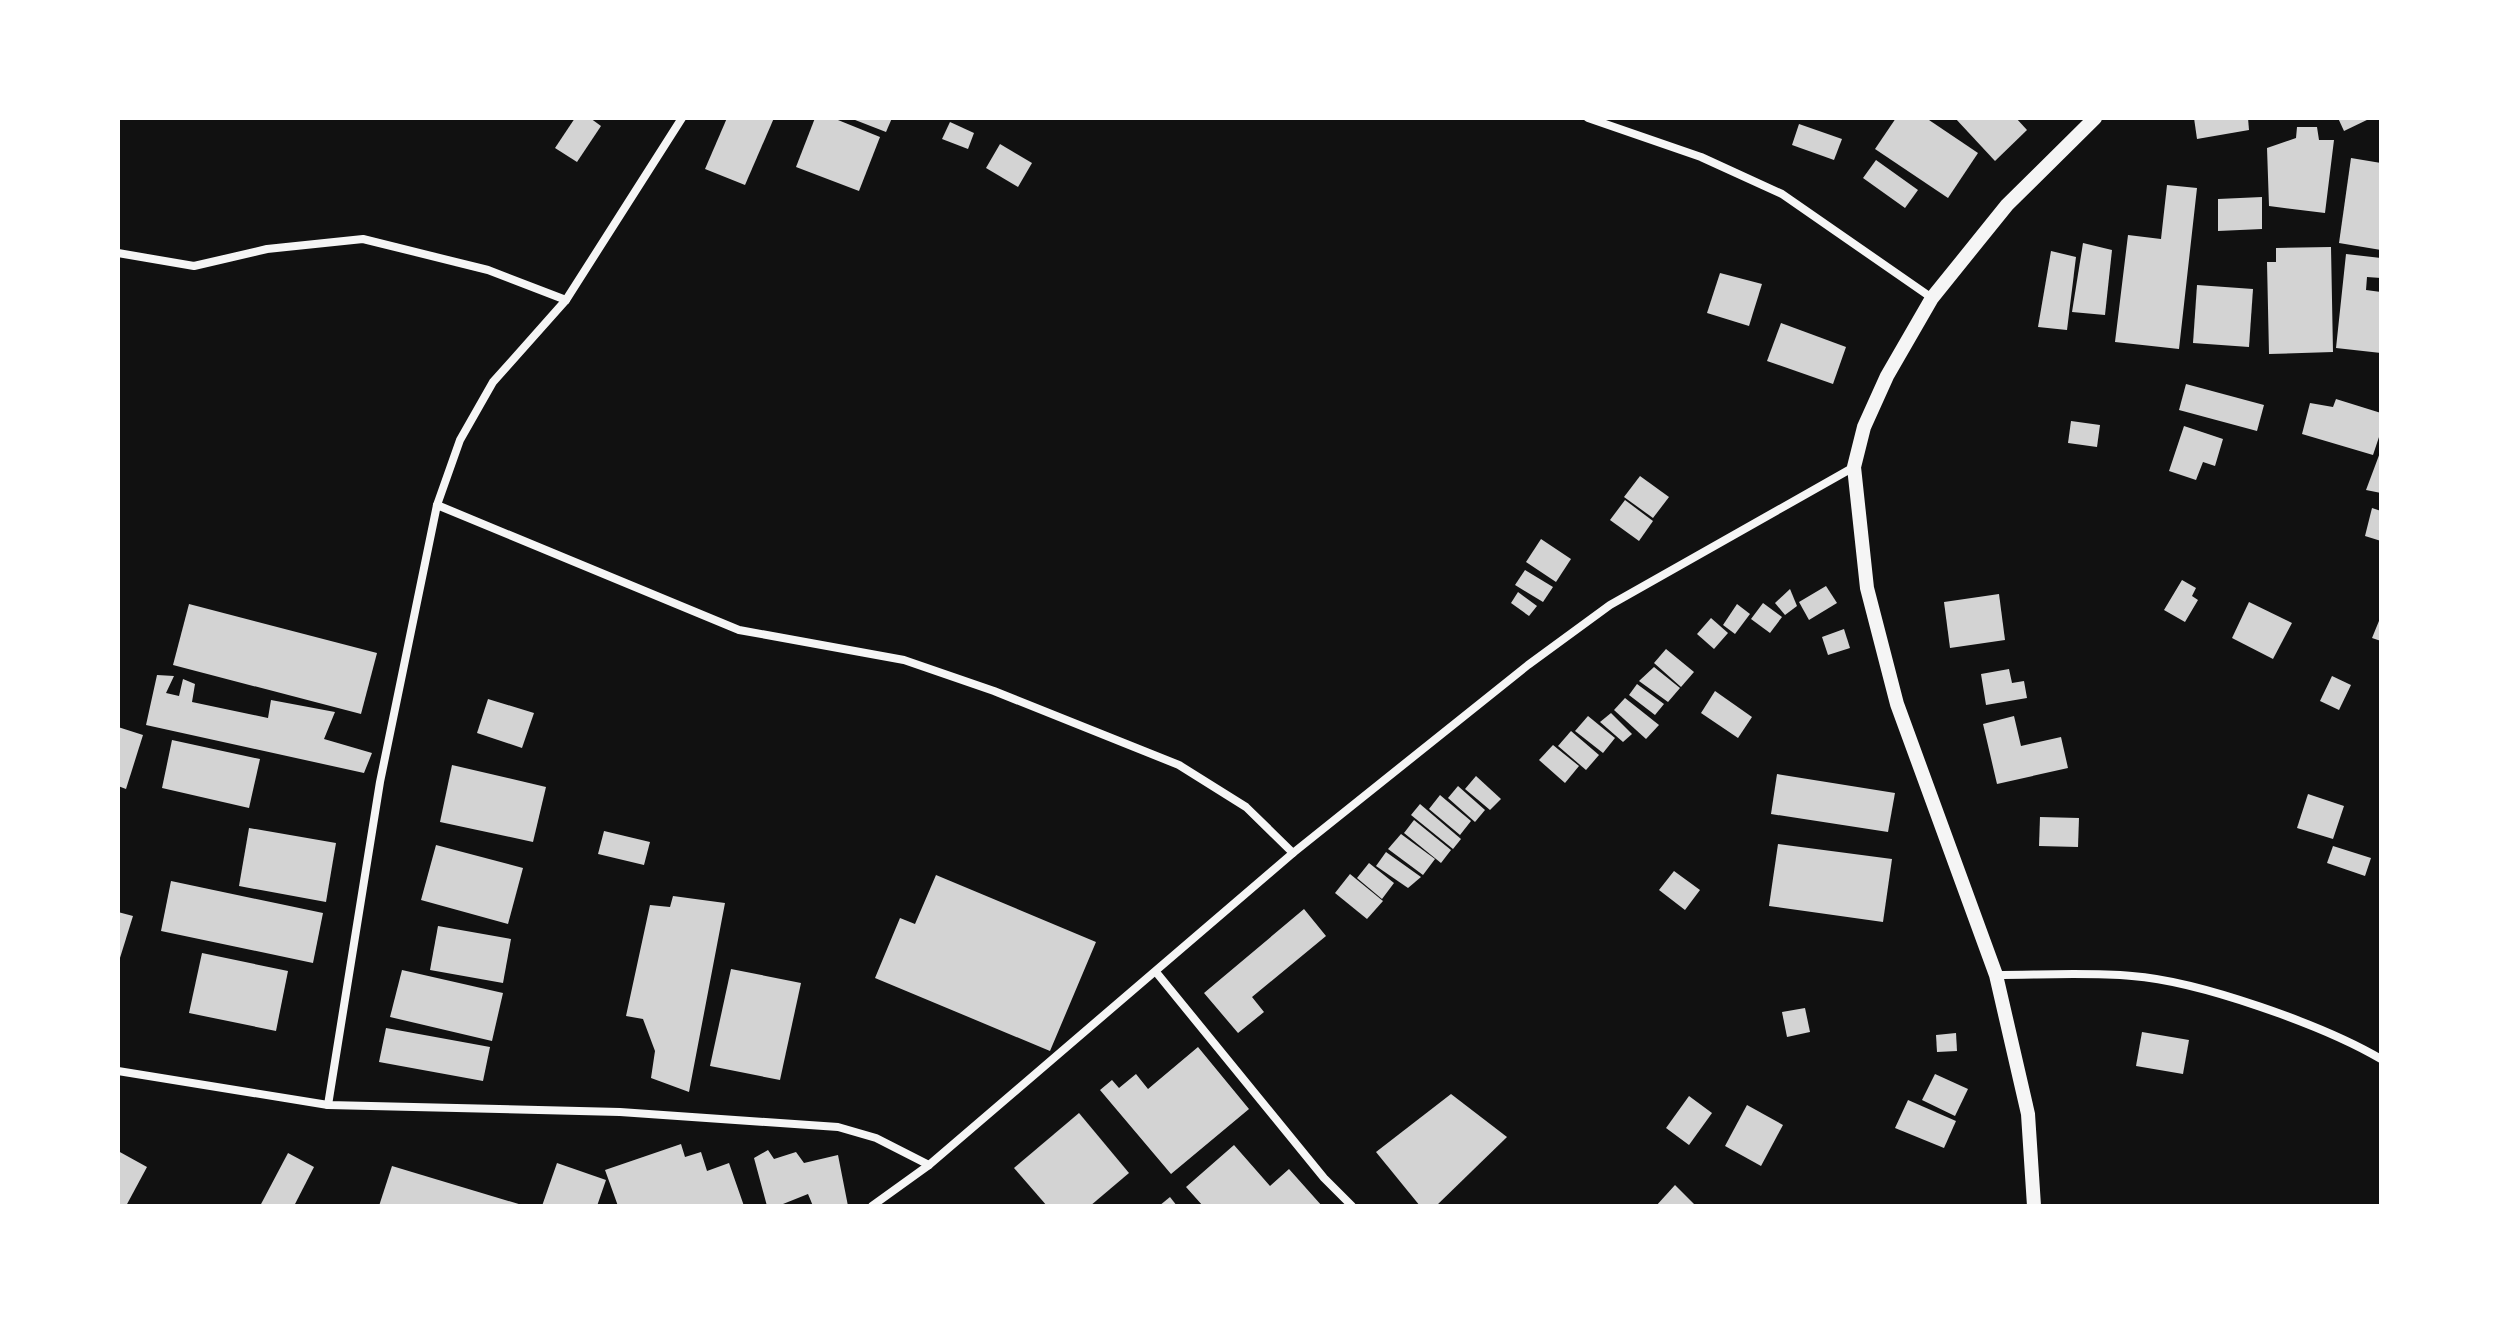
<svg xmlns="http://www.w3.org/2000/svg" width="2499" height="1324" font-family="'PT Serif',serif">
<rect width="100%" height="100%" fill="#111"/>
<!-- building -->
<g fill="#d3d3d3">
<polygon points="575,118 590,118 601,126 577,162 555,148"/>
<polygon points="727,118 774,118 745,185 705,169"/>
<polygon points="815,118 833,118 880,137 859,191 796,167"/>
<polygon points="850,118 892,118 886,132"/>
<polygon points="1896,118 1926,118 1978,153 1948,198 1875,149"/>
<polygon points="1955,118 2016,118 2027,130 1995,161"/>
<polygon points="2194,118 2248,118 2249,130 2197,139"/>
<polygon points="2338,118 2371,118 2344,131"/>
<polygon points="950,122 974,133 968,149 942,139"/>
<polygon points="1799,124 1842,139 1834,160 1792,145"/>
<polygon points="2297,127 2317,127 2319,140 2334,140 2325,213 2269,206 2267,148 2296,138"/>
<polygon points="1000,144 1032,163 1018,187 986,168"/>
<polygon points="2351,158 2381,163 2381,250 2339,243"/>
<polygon points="1876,160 1918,190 1905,208 1863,178"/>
<polygon points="2167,185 2197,188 2179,349 2115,342 2128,235 2161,239"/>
<polygon points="2262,197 2262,229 2218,231 2218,199"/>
<polygon points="2083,243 2112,250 2105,315 2072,312"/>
<polygon points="2331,247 2333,352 2269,354 2267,262 2276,262 2276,248"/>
<polygon points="2051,251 2076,257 2067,330 2038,327"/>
<polygon points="2346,254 2381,258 2381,278 2367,277 2366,290 2381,292 2381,353 2336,348"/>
<polygon points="1720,273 1762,284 1749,326 1707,313"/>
<polygon points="2197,285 2253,289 2249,347 2193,343"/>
<polygon points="1781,323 1846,347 1833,384 1767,361"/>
<polygon points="2186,384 2264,405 2257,431 2179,410"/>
<polygon points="2336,399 2381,413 2381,431 2373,455 2302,434 2310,403 2333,407"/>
<polygon points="2071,421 2100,425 2097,447 2068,443"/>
<polygon points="2184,426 2223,439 2215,466 2203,462 2196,480 2169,471"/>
<polygon points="2381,450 2381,493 2366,490"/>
<polygon points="1640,476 1669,497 1653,518 1624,497"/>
<polygon points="1625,500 1653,521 1639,541 1610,520"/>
<polygon points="2372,508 2381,511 2381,541 2365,536"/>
<polygon points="1541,539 1571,559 1556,582 1526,562"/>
<polygon points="1525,570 1553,587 1543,602 1515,585"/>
<polygon points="2182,580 2196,588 2192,596 2198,600 2185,622 2164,610"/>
<polygon points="1826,586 1837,603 1809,620 1799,602"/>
<polygon points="1790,589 1797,606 1785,615 1775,603"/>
<polygon points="1518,592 1537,606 1529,616 1511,603"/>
<polygon points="1999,594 2005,640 1950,648 1944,602"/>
<polygon points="2249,602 2292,623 2273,659 2232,638"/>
<polygon points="1763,603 1782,617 1770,633 1751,619"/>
<polygon points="189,604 377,653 361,714 173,665"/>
<polygon points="1737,604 1750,614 1735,634 1723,625"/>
<polygon points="2381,616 2381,641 2372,638"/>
<polygon points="1711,618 1728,633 1714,649 1697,634"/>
<polygon points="1844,629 1850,648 1828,655 1822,637"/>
<polygon points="1666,649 1694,672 1681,687 1654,663"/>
<polygon points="1654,667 1680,688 1668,702 1639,681"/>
<polygon points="2009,669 2012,683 2024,681 2027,698 1986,705 1981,674"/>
<polygon points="157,675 174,676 166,693 179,696 183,679 195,684 192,702 268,718 271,700 335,712 324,739 372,753 364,773 146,725"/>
<polygon points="2332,676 2351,685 2339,710 2320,701"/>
<polygon points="1637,684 1664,704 1655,715 1629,695"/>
<polygon points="1715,691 1752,717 1738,738 1701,713"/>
<polygon points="1625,698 1659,725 1646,739 1614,710"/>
<polygon points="488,699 534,713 522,748 477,733"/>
<polygon points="1611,713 1632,734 1623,742 1600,722"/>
<polygon points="1588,716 1615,738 1603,753 1575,731"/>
<polygon points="2014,716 2021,746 2061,737 2068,768 1997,784 1983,724"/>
<polygon points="118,727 143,735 126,789 118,786"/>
<polygon points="1571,731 1599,755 1586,770 1558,746"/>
<polygon points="172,740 260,759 249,808 162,788"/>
<polygon points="1553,745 1579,766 1565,783 1539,760"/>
<polygon points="452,765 546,787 533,842 440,822"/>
<polygon points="1777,774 1895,793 1888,832 1771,814"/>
<polygon points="1476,776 1501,799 1490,810 1465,789"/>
<polygon points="1458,786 1485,810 1475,822 1448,798"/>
<polygon points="2308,794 2344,806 2333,839 2297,828"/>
<polygon points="1440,795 1471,821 1460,835 1429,809"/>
<polygon points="1420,804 1461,839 1453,849 1411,815"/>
<polygon points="2040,817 2079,818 2078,847 2039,846"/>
<polygon points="1414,820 1451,850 1441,863 1404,833"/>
<polygon points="249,828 336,843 326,902 239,886"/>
<polygon points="604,831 650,842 644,865 598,854"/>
<polygon points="1401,834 1435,859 1423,875 1388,849"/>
<polygon points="1778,844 1892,859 1883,922 1769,906"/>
<polygon points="436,845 523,868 508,924 421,900"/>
<polygon points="2333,846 2371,858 2365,876 2327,863"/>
<polygon points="1386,852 1421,877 1408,888 1376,866"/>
<polygon points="1369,863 1394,883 1382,899 1357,878"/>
<polygon points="1674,871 1700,890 1685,910 1659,890"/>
<polygon points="1350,874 1383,901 1367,919 1335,893"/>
<polygon points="936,875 1096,942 1050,1051 875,978 900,918 915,924"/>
<polygon points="171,881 323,913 313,963 161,931"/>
<polygon points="673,896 725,903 689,1092 651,1078 655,1051 643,1019 626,1016 650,905 670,907"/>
<polygon points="1304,909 1326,936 1252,997 1264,1012 1238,1033 1204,993"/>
<polygon points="118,912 133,916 119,961 118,961"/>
<polygon points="438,926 511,939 503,983 430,970"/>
<polygon points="202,953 288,971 276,1031 189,1013"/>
<polygon points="731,969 801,983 780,1080 710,1066"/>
<polygon points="402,970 503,993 492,1041 390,1017"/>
<polygon points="1805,1008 1810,1032 1787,1037 1782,1012"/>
<polygon points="386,1028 490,1047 483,1081 379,1062"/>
<polygon points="2142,1032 2189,1040 2183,1074 2136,1066"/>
<polygon points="1956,1033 1957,1051 1937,1052 1936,1035"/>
<polygon points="1198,1047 1249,1109 1171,1174 1100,1090 1112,1080 1119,1088 1136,1074 1148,1089"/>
<polygon points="1935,1074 1968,1089 1955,1116 1922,1100"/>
<polygon points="1451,1094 1507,1137 1436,1206 1420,1206 1376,1152"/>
<polygon points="1689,1096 1712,1113 1689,1145 1666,1128"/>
<polygon points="1908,1100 1956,1121 1944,1148 1895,1128"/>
<polygon points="1747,1105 1783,1125 1761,1166 1725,1146"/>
<polygon points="1079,1113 1129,1173 1090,1206 1047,1206 1014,1168"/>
<polygon points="681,1144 685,1157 701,1152 707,1171 729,1163 744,1206 618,1206 605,1170"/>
<polygon points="1234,1145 1270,1186 1289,1169 1322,1206 1203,1206 1186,1187"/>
<polygon points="768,1150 774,1159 796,1152 804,1163 838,1155 848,1206 813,1206 808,1194 778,1206 767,1206 754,1158"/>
<polygon points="118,1151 147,1167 126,1206 118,1206"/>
<polygon points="288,1153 314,1167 294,1206 260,1206"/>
<polygon points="557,1163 606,1180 597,1206 542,1206"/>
<polygon points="392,1166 522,1205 522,1206 379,1206"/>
<polygon points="1675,1185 1696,1206 1656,1206"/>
<polygon points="1170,1197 1177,1206 1159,1206"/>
</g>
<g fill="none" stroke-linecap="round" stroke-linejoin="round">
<!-- minor -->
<g stroke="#f5f5f5" stroke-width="8">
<polyline points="1588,118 1701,157 1782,194 1932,298"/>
<polyline points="118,253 194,266 267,249 363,239 488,270 566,300"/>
<polyline points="437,505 739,630 904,660 994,691 1179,765 1246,807 1293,853"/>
<polyline points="1156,972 1324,1178 1352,1206"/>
<path d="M1996,975C2041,975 2087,972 2132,976C2199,981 2323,1025 2381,1059"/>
<polyline points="118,1071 328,1105 620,1112 838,1127 876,1138 929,1165"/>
<polyline points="328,1105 380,782 437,505 460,440 493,382 566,300 682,118"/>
<polyline points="872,1206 929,1165 1293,853 1528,665 1610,605 1854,467"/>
</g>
<!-- tertiary -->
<polyline stroke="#f5f5f5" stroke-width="14" points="2034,1206 2028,1114 1996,975 1897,704 1867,588 1854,467 1864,427 1887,376 1932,298 2007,205 2095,118"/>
</g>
<!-- border -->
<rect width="2499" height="1324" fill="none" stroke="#ffffff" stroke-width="240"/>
</svg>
